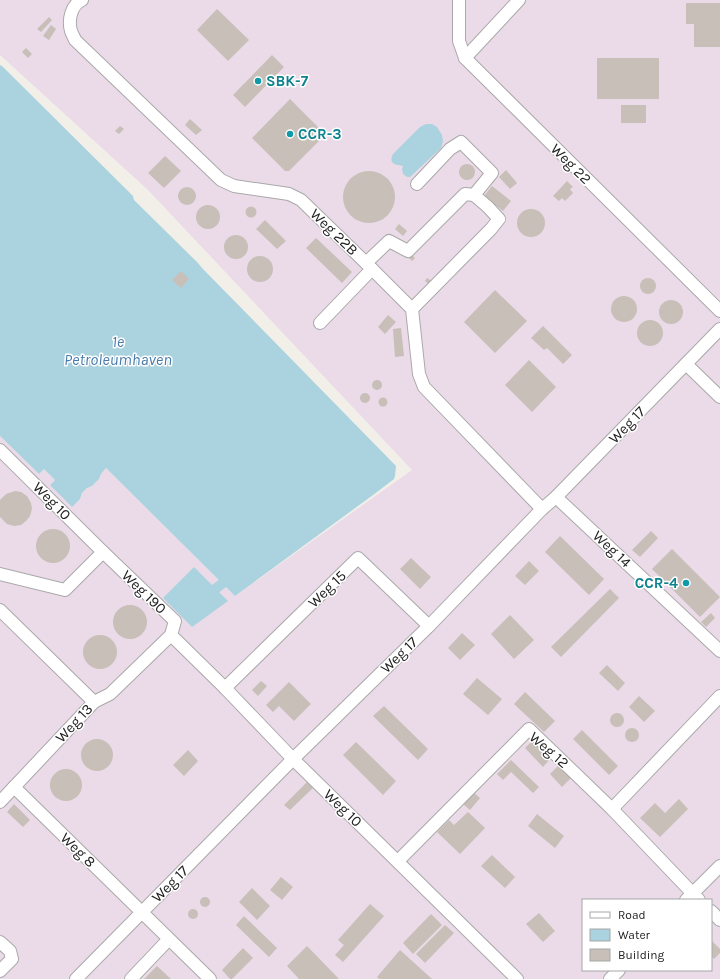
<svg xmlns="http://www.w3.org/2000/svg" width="720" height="979" font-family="Karla,sans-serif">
<rect width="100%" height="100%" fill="#f2efe9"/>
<!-- industrial -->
<path fill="#ebdbe8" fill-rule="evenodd" d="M0,0H720V979H0V436L39,474L44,469L55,480L50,485L80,499L82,493L87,488L92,486L99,479L101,474L106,468L235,596L412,470L148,190L0,55ZM583,900H711V970H583Z"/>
<!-- water -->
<g fill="#aad3df">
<polygon points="0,65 2,66 133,196 134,200 197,262 203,269 396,466 395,476 394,479 373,495 235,596 106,468 101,474 99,479 92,486 87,488 82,493 80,499 72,507 50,485 55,480 44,469 39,474 0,436"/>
<path d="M426,124H432L437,127L442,135L443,141L441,148L410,177H407L403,174L402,169L403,166C396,165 388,164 393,154L420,127Z"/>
<polygon points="194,567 228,601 192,627 163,598"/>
</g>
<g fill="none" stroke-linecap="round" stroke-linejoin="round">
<!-- canal -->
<polyline stroke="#aad3df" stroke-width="10" points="205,597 228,579 227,574"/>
</g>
<!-- building -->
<g fill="#c7bfb8">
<polygon points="686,3 720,3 720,47 694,47 694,24 686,24"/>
<polygon points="217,9 249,40 228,61 197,30"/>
<polygon points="49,17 52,20 41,32 37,29"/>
<polygon points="51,25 56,29 49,40 43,36"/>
<polygon points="26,48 32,54 28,58 22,52"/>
<polygon points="272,55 284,67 245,107 233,95"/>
<rect x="597" y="58" width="62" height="41"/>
<polygon points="290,99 324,133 324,136 289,171 285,171 252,138"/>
<rect x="621" y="105" width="25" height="18"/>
<polygon points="190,119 202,130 196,135 185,125"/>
<polygon points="120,126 124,129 119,134 115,131"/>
<polygon points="165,156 181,171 164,188 148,173"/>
<circle cx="467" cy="172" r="8"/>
<polygon points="506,170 517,183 510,189 499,177"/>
<circle cx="369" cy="197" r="26"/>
<polygon points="567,181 573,187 570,189 573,193 565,201 562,198 559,201 553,196"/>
<polygon points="492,186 511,201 503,211 484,196"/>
<circle cx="187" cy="196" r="9"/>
<circle cx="208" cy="217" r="12"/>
<circle cx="251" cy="212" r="5.5"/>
<circle cx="531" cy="223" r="14"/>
<polygon points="265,220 286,241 277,249 256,229"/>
<polygon points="399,224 407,231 403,236 395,229"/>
<circle cx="236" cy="247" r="12"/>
<polygon points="316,238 352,272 342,283 306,248"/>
<polygon points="412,255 415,258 412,261 409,258"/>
<circle cx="260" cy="269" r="13"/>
<polygon points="181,271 189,279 181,288 172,280"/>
<circle cx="648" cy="286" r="8"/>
<polygon points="427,278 432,281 429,284 425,281"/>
<polygon points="495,290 527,321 495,353 464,322"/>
<circle cx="624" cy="309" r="13"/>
<circle cx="671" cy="312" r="12"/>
<polygon points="388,315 396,322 385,334 378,327"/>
<circle cx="650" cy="333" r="13"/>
<polygon points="543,326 572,355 563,364 547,348 544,350 531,338"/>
<polygon points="401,328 404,356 395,357 393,329"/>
<polygon points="529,360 556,387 532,412 505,385"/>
<circle cx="377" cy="385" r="5"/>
<circle cx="365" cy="398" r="5"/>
<circle cx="383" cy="402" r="4.5"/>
<polygon points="15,491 21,492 27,496 31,503 32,509 30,516 26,521 21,525 14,526 7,524 0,517 0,500 6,494"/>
<circle cx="53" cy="546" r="17"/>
<polygon points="651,531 658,538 640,557 632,550"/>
<polygon points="560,536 604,579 589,595 545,552"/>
<polygon points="672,549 720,597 700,617 652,569"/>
<polygon points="411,558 431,577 420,589 400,569"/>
<polygon points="529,561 539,571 525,585 515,576"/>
<polygon points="610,589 619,598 561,657 551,647"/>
<circle cx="130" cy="622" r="17"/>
<polygon points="711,613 715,618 706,627 701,622"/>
<polygon points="510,615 534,640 514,659 491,634"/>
<polygon points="462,633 475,645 460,660 448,648"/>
<circle cx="100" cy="652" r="17"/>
<polygon points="607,665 625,683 618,691 599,673"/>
<polygon points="477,678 502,699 488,715 463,694"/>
<polygon points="261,681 267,686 258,696 252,690"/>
<polygon points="289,682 311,704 294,721 279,706 273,712 266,705"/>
<polygon points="525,692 555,721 544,732 514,704"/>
<polygon points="639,696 655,711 644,722 629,707"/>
<polygon points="384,706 428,749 418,760 373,716"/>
<circle cx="617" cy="720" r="7"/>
<circle cx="632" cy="735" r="7"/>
<polygon points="582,730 618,766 609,775 573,739"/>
<circle cx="97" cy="755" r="16"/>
<polygon points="532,741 551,758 543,767 525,748"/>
<polygon points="356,742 396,781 383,795 343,755"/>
<polygon points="188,750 198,761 184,776 173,765"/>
<polygon points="511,760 539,787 533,793 511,772 503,780 497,774"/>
<polygon points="559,765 571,778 562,787 550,774"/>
<circle cx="66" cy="785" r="16"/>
<polygon points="307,782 313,788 290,810 284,805"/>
<polygon points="473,792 480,798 470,810 463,804"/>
<polygon points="679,799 688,809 660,837 640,818 655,803 665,813"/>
<polygon points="14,804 30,820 23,827 7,812"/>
<polygon points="468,812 485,828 460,854 437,832 449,820 454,825"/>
<polygon points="537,814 564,836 555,848 528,826"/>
<polygon points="492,855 515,877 505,888 481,866"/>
<polygon points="281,877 293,887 282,900 270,890"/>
<polygon points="252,888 270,906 257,920 239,902"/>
<circle cx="205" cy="902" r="5"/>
<polygon points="370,904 384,916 343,962 335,955 344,945 338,940"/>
<circle cx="193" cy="914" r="5"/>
<polygon points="539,913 555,931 543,942 526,924"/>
<polygon points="431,914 442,925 413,954 403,943"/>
<polygon points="244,916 277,948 269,957 236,925"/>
<polygon points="445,925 454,933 425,963 416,954"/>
<polygon points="711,940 720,949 720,953 714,959 711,956"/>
<polygon points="307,946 339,979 299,979 287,966"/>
<polygon points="243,948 253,958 232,979 230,979 222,970"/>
<polygon points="400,950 432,979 379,979 377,977"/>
<polygon points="157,966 171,979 144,979"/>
</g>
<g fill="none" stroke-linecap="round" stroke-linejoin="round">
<!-- minor casing -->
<g stroke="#a9a9a9" stroke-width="14">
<g id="minor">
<path d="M82,0C71,5 68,20 71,31C72,34 74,37 75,40L221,180L234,186L289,194L301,200L366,263L412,309L419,374L424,387L542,509"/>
<polyline points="459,0 459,41 465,58 720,311"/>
<polyline points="465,58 519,0"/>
<polyline points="366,263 389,241 408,251 465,194 474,195"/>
<polyline points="412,309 491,229 499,219 488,207 474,195 492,173 461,142 450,149 417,184"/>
<polyline points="320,323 372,269"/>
<polyline points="686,364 720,397"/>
<polyline points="0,450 103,552 175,621 171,635"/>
<polyline points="556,497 720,651"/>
<polyline points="0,574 65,590 103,552"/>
<polyline points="0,610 94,702"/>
<polyline points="171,635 225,688 293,759 517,979"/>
<polyline points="225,688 358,558 429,626"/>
<polyline points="14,787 210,979"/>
<polyline points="0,802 94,702 110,694 171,635"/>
<polyline points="612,809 720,696"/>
<polyline points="398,861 529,729 612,809 699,900"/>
<polyline points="686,900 720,866"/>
<polyline points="711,911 720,920"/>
<polyline points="0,942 10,951 12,959 0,971"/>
<polyline points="76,979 293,759 429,626 542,509 556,497 720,329"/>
<polyline points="131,979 169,939"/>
<polyline points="610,979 619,970"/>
</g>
</g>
<!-- minor -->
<use href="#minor" stroke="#fff" stroke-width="12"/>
</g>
<!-- markers -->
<g fill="#0f9aa8" stroke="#fff" stroke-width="1.5">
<circle cx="258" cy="81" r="4"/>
<circle cx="290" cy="134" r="4"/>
<circle cx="686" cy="583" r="4"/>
</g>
<g text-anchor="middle" stroke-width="3" stroke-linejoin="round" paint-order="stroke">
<!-- culture labels -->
<g font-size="15" font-weight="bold" fill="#0d838f" stroke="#fff" text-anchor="start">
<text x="266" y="86">SBK-7</text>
<text x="298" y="139">CCR-3</text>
<text x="678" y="588" text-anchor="end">CCR-4</text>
</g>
<!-- street labels -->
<g font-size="15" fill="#222" stroke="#fff">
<text transform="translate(571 164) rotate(45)" y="5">Weg 22</text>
<text transform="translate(334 232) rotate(44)" y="5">Weg 22B</text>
<text transform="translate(627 425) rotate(-46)" y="5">Weg 17</text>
<text transform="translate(52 501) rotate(45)" y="5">Weg 10</text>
<text transform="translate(612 549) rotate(43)" y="5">Weg 14</text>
<text transform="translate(327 589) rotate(-44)" y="5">Weg 15</text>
<text transform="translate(144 592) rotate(44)" y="5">Weg 190</text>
<text transform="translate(399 655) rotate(-44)" y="5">Weg 17</text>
<text transform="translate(74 723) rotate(-47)" y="5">Weg 13</text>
<text transform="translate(549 750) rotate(41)" y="5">Weg 12</text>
<text transform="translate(343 808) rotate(44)" y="5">Weg 10</text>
<text transform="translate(78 850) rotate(44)" y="5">Weg 8</text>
<text transform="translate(170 884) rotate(-45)" y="5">Weg 17</text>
</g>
<!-- water labels -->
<g font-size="16" font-style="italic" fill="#4a7aab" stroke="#fff">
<text x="118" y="347">1e<tspan x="118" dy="18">Petroleumhaven</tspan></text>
</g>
</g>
<!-- legend -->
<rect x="582" y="899" width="130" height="72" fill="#ffffff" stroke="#a7a7a7"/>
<rect x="590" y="912" width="20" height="6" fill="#ffffff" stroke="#a7a7a7"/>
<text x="618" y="919" font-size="12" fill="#222222">Road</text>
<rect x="590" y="929" width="20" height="12" fill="#aad3df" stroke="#a7a7a7"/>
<text x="618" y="939" font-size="12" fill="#222222">Water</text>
<rect x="590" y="949" width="20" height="12" fill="#c7bfb8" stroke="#a7a7a7"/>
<text x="618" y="959" font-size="12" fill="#222222">Building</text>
</svg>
